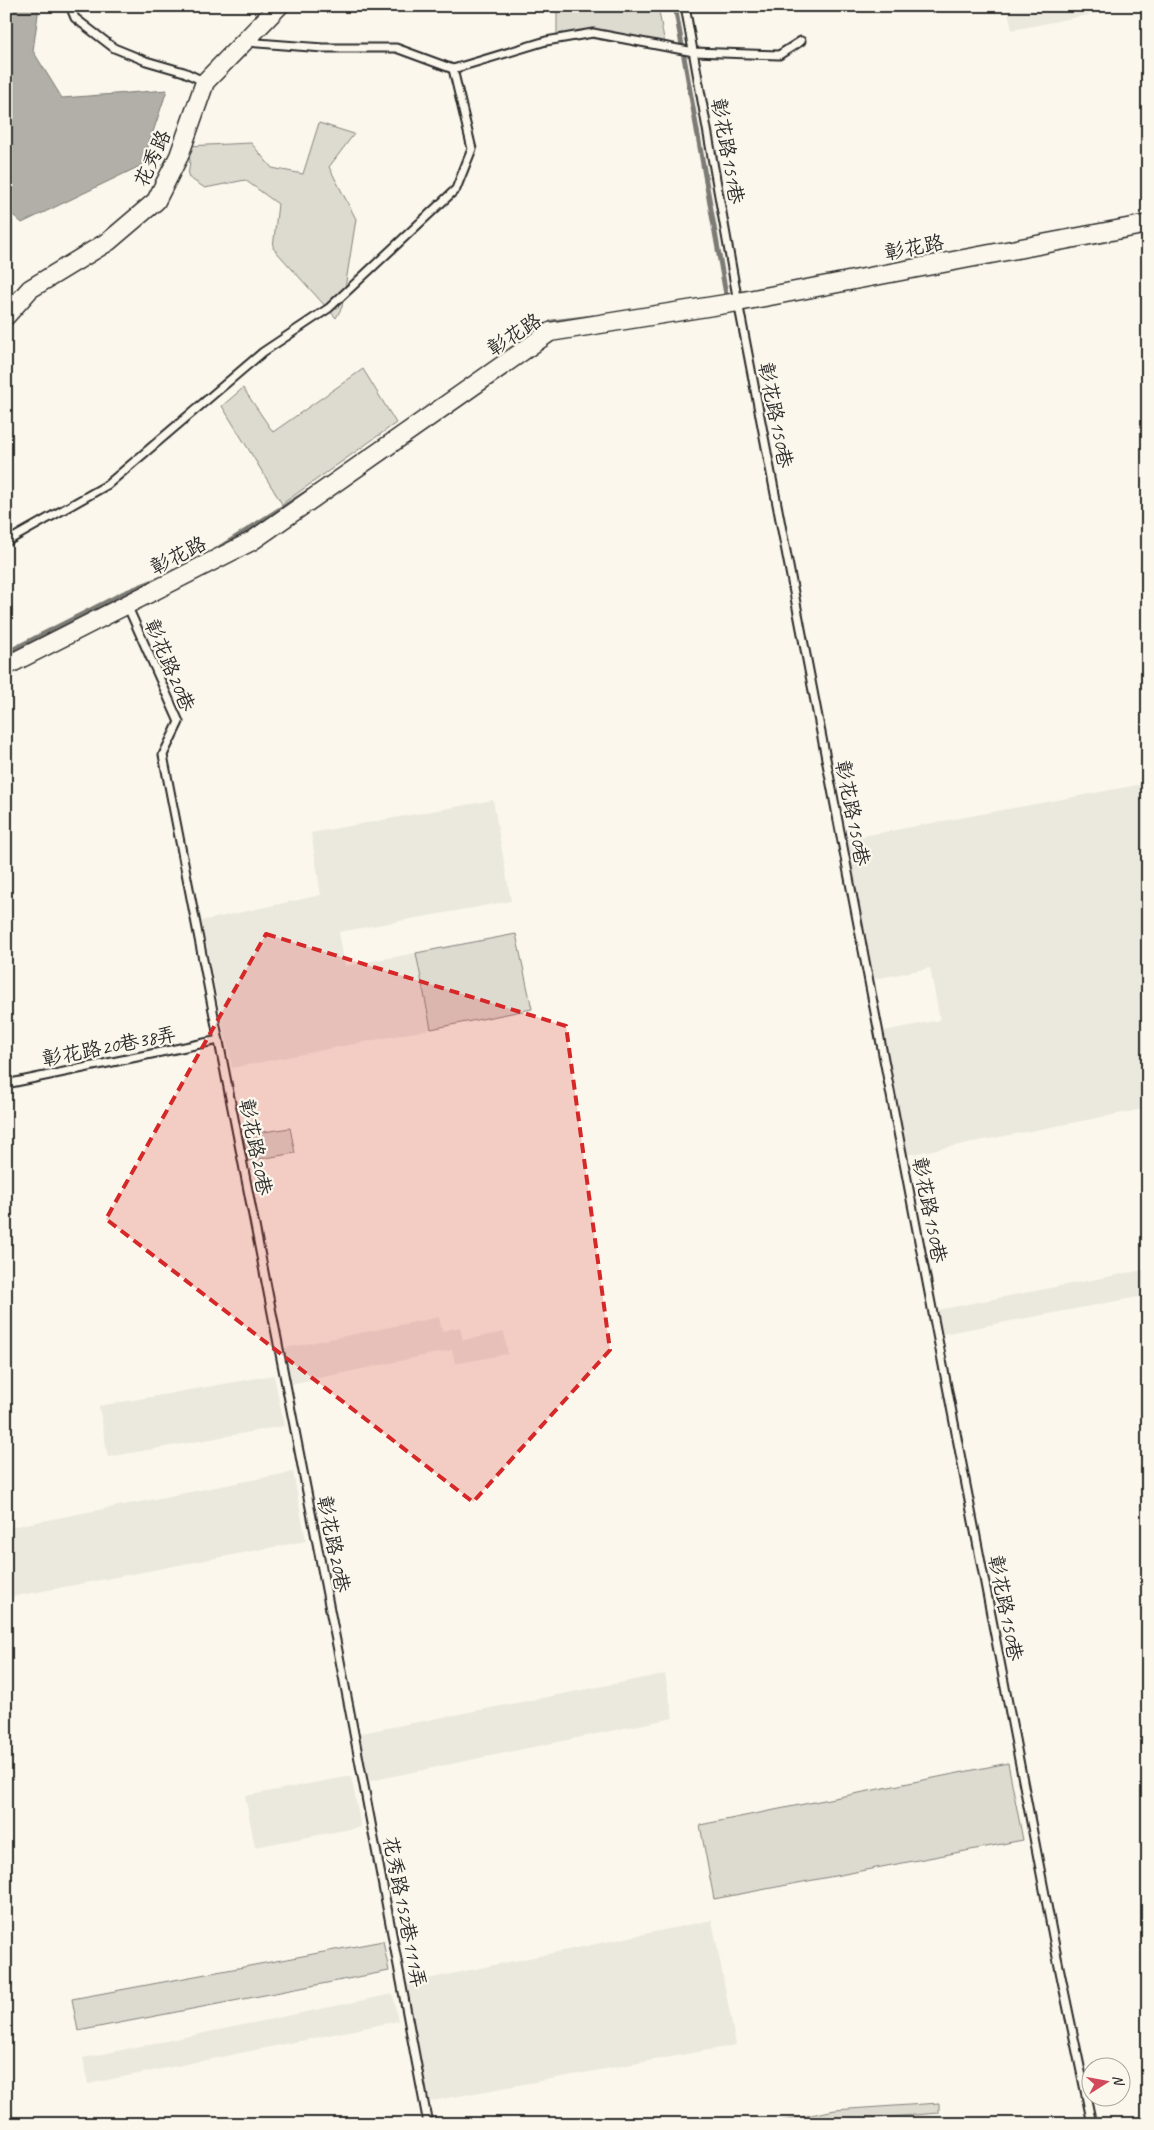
<svg xmlns="http://www.w3.org/2000/svg" width="1154" height="2130" font-family="Caveat,'LXGW WenKai TC',sans-serif">
<rect width="100%" height="100%" fill="#fbf7ec"/>
<filter id="ink" filterUnits="userSpaceOnUse"><feTurbulence type="fractalNoise" baseFrequency=".02" numOctaves="2"/><feDisplacementMap in="SourceGraphic" scale="10" xChannelSelector="R" yChannelSelector="G"/><feConvolveMatrix kernelMatrix="1 2 1 2 8 2 1 2 1" color-interpolation-filters="sRGB"/></filter>
<g filter="url(#ink)">
<!-- built -->
<g fill="#ebe8de">
<polygon points="1007,6 1134,6 1012,30"/>
<polygon points="1148,783 1148,1108 907,1155 884,1031 940,1020 930,968 874,979 847,839"/>
<polygon points="493,800 511,901 339,932 345,966 416,953 431,1029 232,1068 201,921 321,895 311,833"/>
<polygon points="1148,1269 1148,1295 942,1334 937,1310"/>
<polygon points="439,1317 442,1331 460,1327 463,1340 504,1332 508,1354 455,1364 452,1350 291,1384 285,1348"/>
<polygon points="274,1375 284,1426 108,1457 99,1406"/>
<polygon points="293,1472 306,1541 6,1598 6,1528"/>
<polygon points="665,1674 673,1718 365,1782 356,1734"/>
<polygon points="351,1776 361,1827 255,1847 245,1796"/>
<polygon points="712,1920 736,2045 426,2102 403,1984"/>
<polygon points="393,1994 398,2021 88,2084 83,2058"/>
</g>
<!-- green -->
<g fill="#dddad0" stroke="#84827e">
<polygon points="557,6 658,6 666,50 588,38 557,42"/>
<polygon points="319,123 354,134 329,167 356,219 342,307 336,318 273,248 278,204 245,180 205,188 188,177 190,160 186,146 251,143 272,168 303,174"/>
<polygon points="363,369 396,423 282,504 222,406 243,388 273,432"/>
<polygon points="516,934 532,1009 431,1029 416,953"/>
<polygon points="290,1128 295,1153 248,1161 243,1135"/>
<polygon points="1008,1763 1023,1840 714,1899 700,1825"/>
<polygon points="383,1941 389,1971 78,2031 72,1999"/>
<polygon points="939,2103 939,2113 853,2120 847,2124 768,2124 835,2110"/>
</g>
<!-- water -->
<polygon fill="#b1afa7" stroke="#7b7a75" points="6,6 39,7 33,51 62,98 167,90 142,165 22,223 6,209"/>
<g fill="none" stroke-linecap="round" stroke-linejoin="round">
<!-- stream -->
<g stroke="#7b7a75" stroke-width="5">
<polyline points="675,6 727,300 725,300"/>
<polyline points="546,326 552,322 593,317"/>
<polyline points="219,548 307,492"/>
<polyline points="6,653 124,593 156,580"/>
</g>
<!-- service casing -->
<g stroke="#2b2b2b" stroke-width="11">
<g id="service">
<polyline points="70,6 75,18 114,48 146,61 184,72 205,82"/>
<polyline points="685,6 738,302 1057,1957 1092,2124"/>
<polyline points="246,42 323,48 396,48 453,69 546,41 593,33 694,52 779,55 801,41"/>
<polyline points="6,542 107,485 263,352 329,308 456,189 472,149 453,69"/>
<polyline points="127,605 179,722 163,755 349,1707 428,2124"/>
<polyline points="6,1084 219,1040"/>
</g>
</g>
<!-- tertiary casing -->
<g stroke="#2b2b2b" stroke-width="21">
<g id="tertiary">
<polyline points="6,316 30,289 109,241 156,201 179,156 205,82 279,6"/>
<polyline points="6,666 252,541 550,332 738,302 1148,224"/>
</g>
</g>
<!-- service -->
<use href="#service" stroke="#fbf7ec" stroke-width="7"/>
<!-- tertiary -->
<use href="#tertiary" stroke="#fbf7ec" stroke-width="18"/>
</g>
</g>
<!-- marked area -->
<path fill="#d62828" fill-opacity="0.2" stroke="#d62828" stroke-width="4" stroke-dasharray="10 6" stroke-linejoin="round" d="M266,934L566,1026L610,1350L473,1502L106,1219Z"/>
<g text-anchor="middle" stroke-width="4.5" stroke-linejoin="round" paint-order="stroke">
<!-- street labels -->
<g font-size="20" fill="#2b2b2b" stroke="#fbf7ec">
<text transform="translate(728 151) rotate(80)" y="7">彰花路151巷</text>
<text transform="translate(152 158) rotate(-65)" y="7">花秀路</text>
<text transform="translate(914 247) rotate(-11)" y="7">彰花路</text>
<text transform="translate(514 334) rotate(-33)" y="7">彰花路</text>
<text transform="translate(776 415) rotate(79)" y="7">彰花路150巷</text>
<text transform="translate(178 555) rotate(-27)" y="7">彰花路</text>
<text transform="translate(170 665) rotate(67)" y="7">彰花路20巷</text>
<text transform="translate(853 813) rotate(79)" y="7">彰花路150巷</text>
<text transform="translate(109 1046) rotate(-11)" y="7">彰花路20巷38弄</text>
<text transform="translate(256 1147) rotate(79)" y="7">彰花路20巷</text>
<text transform="translate(930 1210) rotate(79)" y="7">彰花路150巷</text>
<text transform="translate(334 1544) rotate(79)" y="7">彰花路20巷</text>
<text transform="translate(1006 1608) rotate(79)" y="7">彰花路150巷</text>
<text transform="translate(405 1912) rotate(79)" y="7">花秀路152巷111弄</text>
</g>
</g>
<!-- margin -->
<rect width="1154" height="2130" fill="none" stroke="#fbf7ec" stroke-width="25"/>
<rect x="12" y="12" width="1129" height="2105" fill="none" stroke="#2b2b2b" stroke-width="2" filter="url(#ink)"/>
<!-- north arrow -->
<g transform="translate(1106 2082) rotate(79)"><circle r="24" fill="#fbf7ec" stroke="#a8a59f"/>
<path d="M0-4L9 19L0 12L-9 19Z" fill="#d1495b"/>
<text y="-8" font-size="14" font-weight="bold" text-anchor="middle" fill="#2b2b2b">N</text>
</g>
</svg>
